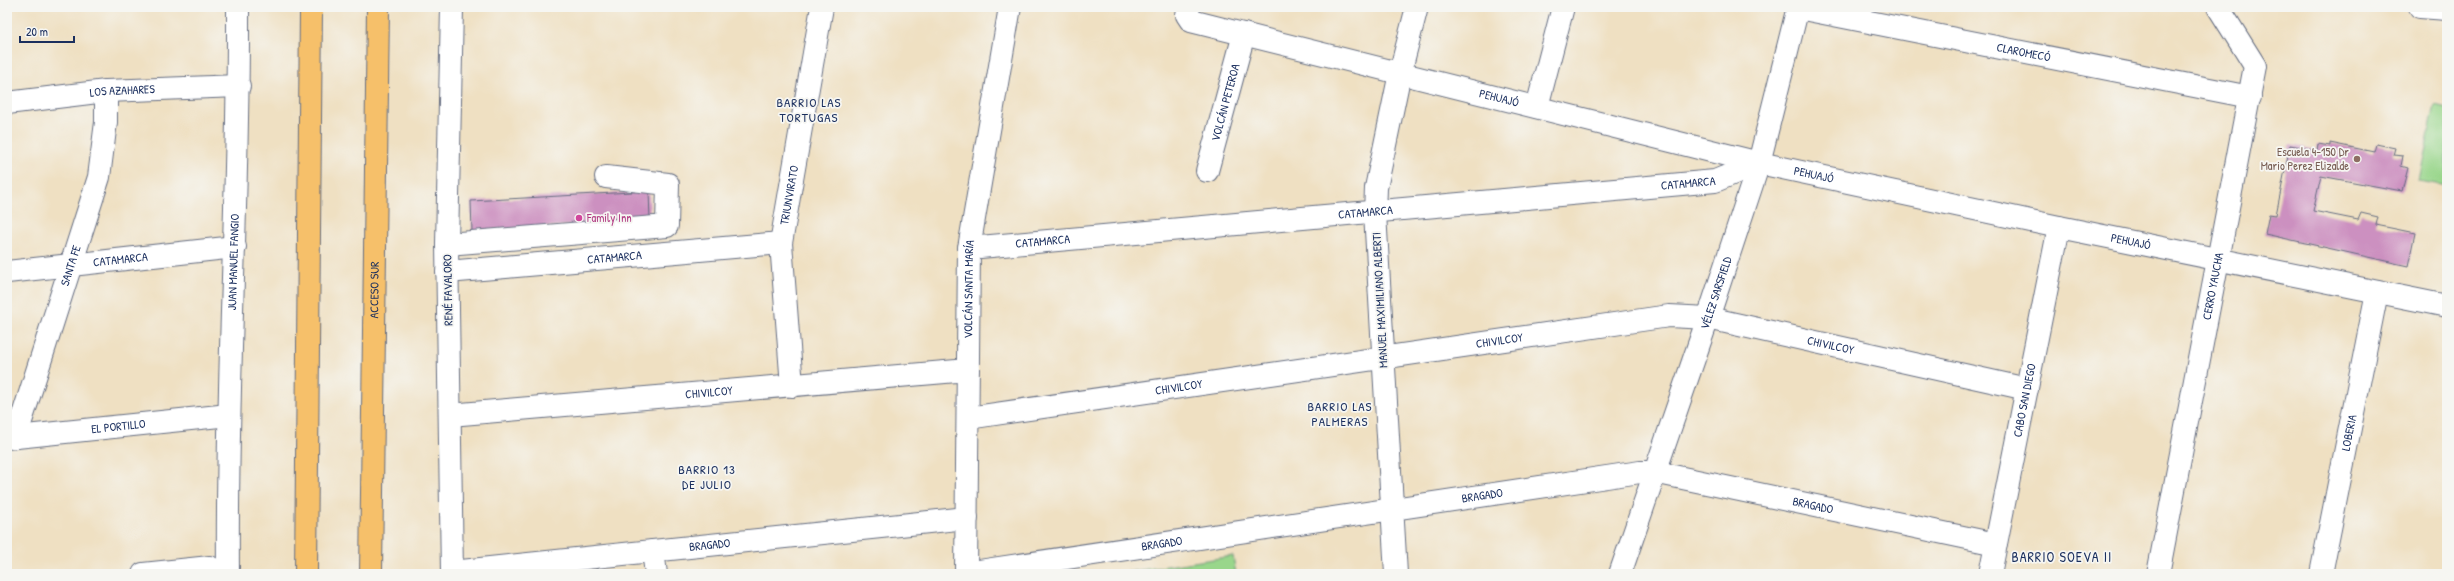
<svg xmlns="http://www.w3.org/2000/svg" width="2454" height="581" font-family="'Patrick Hand',sans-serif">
<rect width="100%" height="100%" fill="#f6f6f2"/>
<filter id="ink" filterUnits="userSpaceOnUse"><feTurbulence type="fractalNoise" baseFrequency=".025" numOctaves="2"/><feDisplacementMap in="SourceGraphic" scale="8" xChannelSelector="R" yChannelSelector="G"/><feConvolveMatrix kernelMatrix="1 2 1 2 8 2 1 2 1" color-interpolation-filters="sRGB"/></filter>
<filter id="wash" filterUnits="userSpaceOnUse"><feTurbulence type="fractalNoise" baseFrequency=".012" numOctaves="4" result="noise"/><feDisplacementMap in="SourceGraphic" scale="16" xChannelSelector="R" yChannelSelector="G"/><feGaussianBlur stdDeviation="0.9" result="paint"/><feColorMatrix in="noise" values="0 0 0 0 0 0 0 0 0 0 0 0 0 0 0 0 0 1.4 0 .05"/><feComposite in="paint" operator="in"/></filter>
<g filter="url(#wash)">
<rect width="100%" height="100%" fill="#efe0c2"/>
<!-- green -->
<g fill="#99d68b" stroke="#5a8274">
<polygon points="2435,105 2447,108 2447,185 2419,180"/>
<polygon points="1233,556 1236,574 1114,574"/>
</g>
<g id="blocks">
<!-- building -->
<g fill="#cc90c0">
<polygon points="2330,143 2374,152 2376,144 2395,148 2393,155 2403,156 2401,166 2408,168 2402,191 2321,176 2313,211 2358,220 2361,213 2378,217 2376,225 2415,233 2408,266 2265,234 2269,214 2276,215 2290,145 2317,150 2318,144 2330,146"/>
<polygon points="649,191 650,221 472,231 471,201"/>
</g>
</g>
</g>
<g filter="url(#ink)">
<use href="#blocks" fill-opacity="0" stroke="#656d81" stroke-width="1"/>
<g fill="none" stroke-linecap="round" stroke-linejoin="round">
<!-- minor casing -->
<g stroke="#656d81" stroke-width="24">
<g id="minor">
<path id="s1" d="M1189,7L1187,15L1191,21L1759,163L2059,227L2447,306"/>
<polyline points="2420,7 2447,9"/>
<path id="s2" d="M1798,8L2250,97"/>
<path id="s3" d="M7,103L106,91L239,86"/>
<polyline points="1537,107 1563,7"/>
<path id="s4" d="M1207,171L1244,34"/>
<polyline points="447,244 667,226 668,184 606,177"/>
<path id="s5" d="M969,248L1715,181L1759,163"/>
<path id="s6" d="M7,272L235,247"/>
<path id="s7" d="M447,272L781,243"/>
<path id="s8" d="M792,386L781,243L822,7"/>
<path id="s9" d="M450,415L968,370"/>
<path id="s10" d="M968,418L1669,316L1708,318L2027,389"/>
<path id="s11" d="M16,437L99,177L106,122V91"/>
<path id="s12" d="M7,438L229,415"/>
<polyline points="653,551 656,574"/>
<path id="s13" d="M452,572L967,518"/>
<path id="s14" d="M966,573L1640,472H1654L1996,544"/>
<polyline points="143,574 210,567"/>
<path id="s15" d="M228,574C226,385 239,196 238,7"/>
<polyline points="452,574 447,244 452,7"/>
<path id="s16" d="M966,574L969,248L1010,7"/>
<polyline points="1396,574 1375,213 1376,188 1400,73 1417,7"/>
<path id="s17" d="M1620,574L1708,318L1759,163L1798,7"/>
<path id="s18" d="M1990,574L2059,227"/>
<path id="s19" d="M2158,574L2255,66L2218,7"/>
<path id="s20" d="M2321,574L2377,292"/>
</g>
</g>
<!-- highway casing -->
<g stroke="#656d81" stroke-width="24">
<g id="highway">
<polyline points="306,574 311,7"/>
<path id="s21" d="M371,574L378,7"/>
</g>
</g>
<!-- minor -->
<use href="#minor" stroke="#fff" stroke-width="22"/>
<!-- highway -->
<use href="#highway" stroke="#f6c06b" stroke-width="22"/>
</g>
</g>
<!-- markers -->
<circle fill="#8d6e63" stroke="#f6f6f2" stroke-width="1.5" cx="2357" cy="159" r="4"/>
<circle fill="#d1479c" stroke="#f6f6f2" stroke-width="1.5" cx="579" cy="218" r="4"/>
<g text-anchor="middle" stroke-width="3.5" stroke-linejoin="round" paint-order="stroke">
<!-- street labels -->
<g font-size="12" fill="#1b2f5e" stroke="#f6f6f2">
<text dy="4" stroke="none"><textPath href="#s2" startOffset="230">CLAROMECÓ</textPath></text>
<text dy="4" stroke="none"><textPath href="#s3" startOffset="116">LOS AZAHARES</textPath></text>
<text dy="4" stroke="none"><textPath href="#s1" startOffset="333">PEHUAJÓ</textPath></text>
<text dy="4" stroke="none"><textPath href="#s4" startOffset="71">VOLCÁN PETEROA</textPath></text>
<text dy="4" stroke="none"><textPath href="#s1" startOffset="657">PEHUAJÓ</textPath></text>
<text dy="4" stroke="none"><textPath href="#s5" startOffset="722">CATAMARCA</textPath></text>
<text dy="4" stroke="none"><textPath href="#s8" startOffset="192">TRIUNVIRATO</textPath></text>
<text dy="4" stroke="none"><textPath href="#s5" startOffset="398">CATAMARCA</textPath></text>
<text dy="4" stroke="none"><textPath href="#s5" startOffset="74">CATAMARCA</textPath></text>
<text dy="4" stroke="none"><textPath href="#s1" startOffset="981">PEHUAJÓ</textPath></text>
<text dy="4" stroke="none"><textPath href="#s7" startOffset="168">CATAMARCA</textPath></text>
<text dy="4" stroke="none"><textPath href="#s6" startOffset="114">CATAMARCA</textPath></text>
<text dy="4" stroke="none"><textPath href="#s15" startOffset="312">JUAN MANUEL FANGIO</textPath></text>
<text dy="4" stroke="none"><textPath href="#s11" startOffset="180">SANTA FE</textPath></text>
<text dy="4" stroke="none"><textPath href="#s19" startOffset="293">CERRO YAUCHA</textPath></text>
<text dy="4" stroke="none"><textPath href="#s16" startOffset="285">VOLCÁN SANTA MARÍA</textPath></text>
<text transform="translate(448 290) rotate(-91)" y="4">RENÉ FAVALORO</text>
<text dy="4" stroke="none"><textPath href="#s21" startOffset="284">ACCESO SUR</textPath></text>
<text dy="4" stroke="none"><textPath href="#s17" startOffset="297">VÉLEZ SARSFIELD</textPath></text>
<text transform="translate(1380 300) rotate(-93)" y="4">MANUEL MAXIMILIANO ALBERTI</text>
<text dy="4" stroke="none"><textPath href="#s10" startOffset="537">CHIVILCOY</textPath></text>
<text dy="4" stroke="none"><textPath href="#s10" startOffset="873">CHIVILCOY</textPath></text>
<text dy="4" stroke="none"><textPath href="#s10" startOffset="213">CHIVILCOY</textPath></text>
<text dy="4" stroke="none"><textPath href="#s9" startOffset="260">CHIVILCOY</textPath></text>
<text dy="4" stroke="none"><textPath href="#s18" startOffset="177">CABO SAN DIEGO</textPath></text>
<text dy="4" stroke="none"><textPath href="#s12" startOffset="112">EL PORTILLO</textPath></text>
<text dy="4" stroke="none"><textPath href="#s20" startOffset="144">LOBERIA</textPath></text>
<text dy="4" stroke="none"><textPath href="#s14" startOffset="522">BRAGADO</textPath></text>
<text dy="4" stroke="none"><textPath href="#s14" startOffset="858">BRAGADO</textPath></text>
<text dy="4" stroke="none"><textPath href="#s14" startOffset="198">BRAGADO</textPath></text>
<text dy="4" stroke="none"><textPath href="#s13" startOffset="259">BRAGADO</textPath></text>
</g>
<!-- education labels -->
<g font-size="12" fill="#785e54" stroke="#f6f6f2" text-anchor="end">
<text x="2349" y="156">Escuela 4-150 Dr<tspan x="2349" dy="14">Mario Perez Elizalde</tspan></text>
</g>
<!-- hotel labels -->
<g font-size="12" fill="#b23c85" stroke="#f6f6f2" text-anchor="start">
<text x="587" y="222">Family Inn</text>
</g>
<!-- neighbourhood labels -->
<g font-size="13" letter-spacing="1" fill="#1b2f5e" stroke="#f6f6f2">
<text x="809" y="107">BARRIO LAS<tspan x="809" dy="15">TORTUGAS</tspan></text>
<text x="1340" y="411">BARRIO LAS<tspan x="1340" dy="15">PALMERAS</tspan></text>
<text x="707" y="474">BARRIO 13<tspan x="707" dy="15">DE JULIO</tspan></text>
</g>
<!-- quarter labels -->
<g font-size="14" letter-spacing="1" fill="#1b2f5e" stroke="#f6f6f2">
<text x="2062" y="562">BARRIO SOEVA II</text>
</g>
</g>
<!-- margin -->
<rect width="2454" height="581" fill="none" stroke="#f6f6f2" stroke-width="24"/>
<!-- scale -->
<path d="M20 36v6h54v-6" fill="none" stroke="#1b2f5e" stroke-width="2"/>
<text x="26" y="36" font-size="12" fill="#1b2f5e" stroke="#f6f6f2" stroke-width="3" paint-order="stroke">20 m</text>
</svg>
